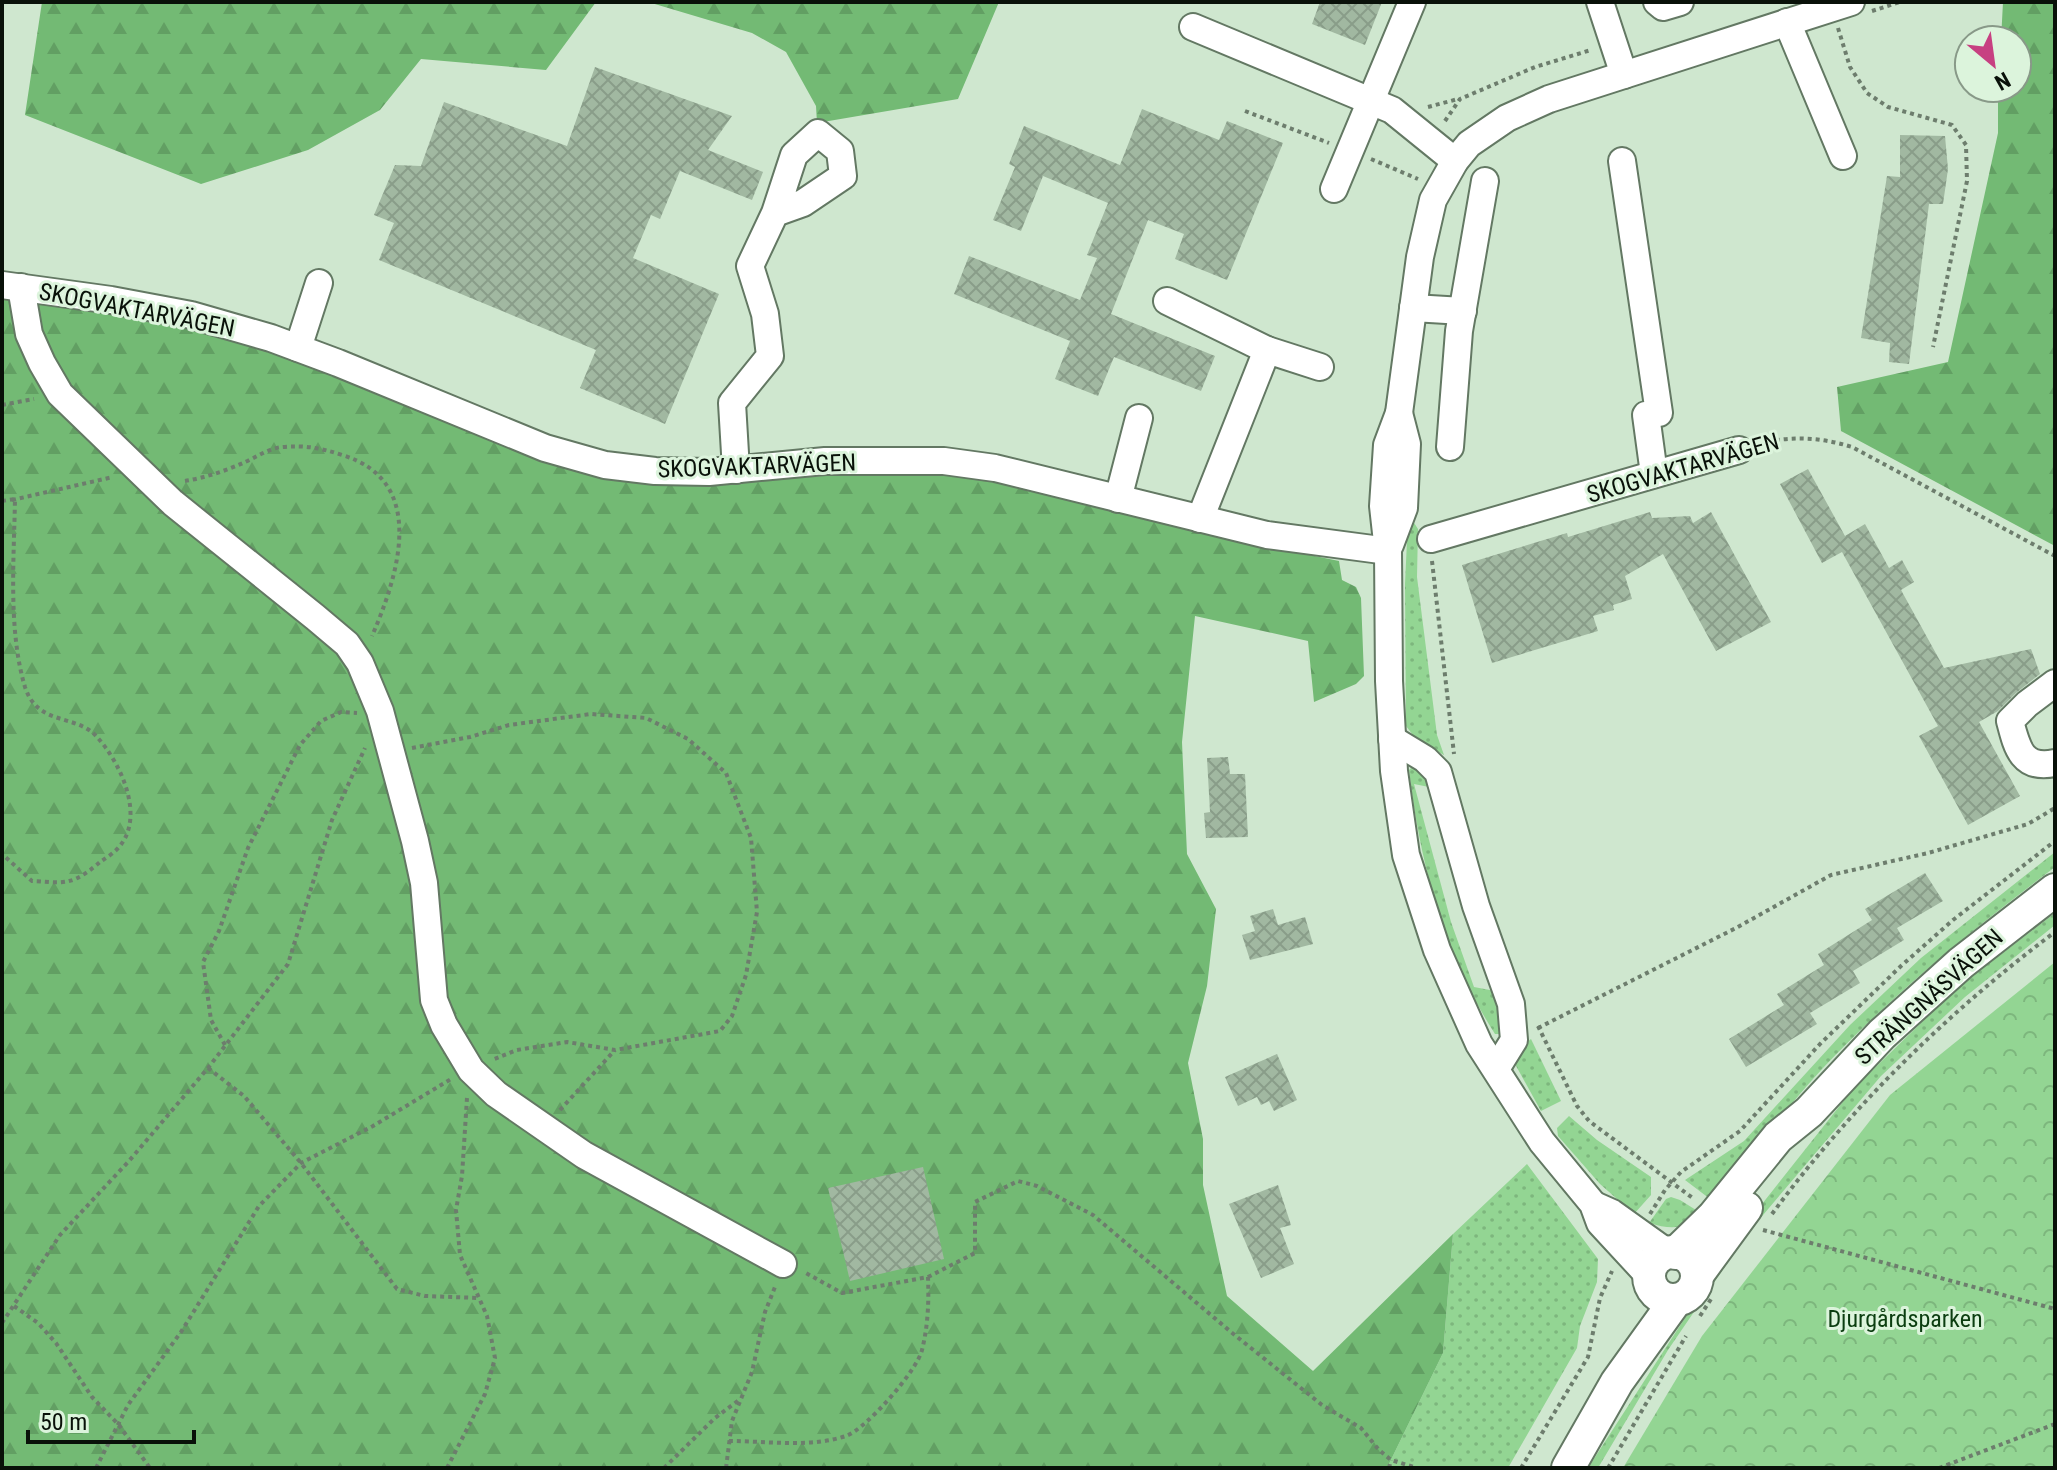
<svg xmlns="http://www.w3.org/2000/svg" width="2057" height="1470" font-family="'Roboto Condensed',sans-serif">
<defs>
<pattern id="grass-dots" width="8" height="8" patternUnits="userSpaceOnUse" patternTransform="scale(2)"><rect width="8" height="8" fill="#93d593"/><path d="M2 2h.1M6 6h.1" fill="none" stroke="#7db67d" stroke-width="1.8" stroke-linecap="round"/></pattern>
<pattern id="forest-firs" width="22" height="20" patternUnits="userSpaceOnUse" patternTransform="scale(2)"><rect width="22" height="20" fill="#73ba74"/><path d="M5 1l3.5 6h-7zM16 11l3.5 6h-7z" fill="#629f63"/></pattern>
<pattern id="park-crowns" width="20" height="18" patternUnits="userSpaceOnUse" patternTransform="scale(2)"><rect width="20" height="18" fill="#93d593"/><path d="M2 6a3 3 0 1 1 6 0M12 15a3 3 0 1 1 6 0" fill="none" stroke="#7db67d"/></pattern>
<pattern id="building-cross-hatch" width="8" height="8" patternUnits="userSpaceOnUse" patternTransform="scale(2)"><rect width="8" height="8" fill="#a1b8a1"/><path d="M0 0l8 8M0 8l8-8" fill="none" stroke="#899d89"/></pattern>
</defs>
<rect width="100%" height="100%" fill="#cfe7cf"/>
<!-- grass -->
<g fill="url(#grass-dots)">
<polygon points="1411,518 1418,529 1417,577 1437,735 1444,755 1416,739 1406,726 1405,584 1408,519"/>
<path d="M1413,766L1422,772L1434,788L1414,784L1451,922L1474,987L1495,991L1503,1034H1495C1444,954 1420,864 1409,770Z"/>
<path d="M2055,852V867C1974,928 1893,994 1823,1068C1784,1110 1750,1157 1714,1202L1685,1180L1744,1141L1850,1025L1921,958Z"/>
<polygon points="2055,913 2055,925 1965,997 1881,1076 1752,1228 1747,1223 1853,1089 1957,988"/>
<polygon points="1531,1039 1561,1101 1541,1111 1515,1064 1522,1046"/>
<polygon points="1569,1116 1597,1140 1651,1177 1651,1195 1634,1214 1600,1184 1558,1136 1557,1128"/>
<polygon points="1527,1164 1598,1259 1597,1282 1580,1326 1577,1348 1508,1468 1387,1468 1443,1353 1453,1234"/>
<path d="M1671,1197L1680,1200L1704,1215C1684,1229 1672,1230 1649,1223L1666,1199Z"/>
<polygon points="1734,1242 1739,1246 1668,1350 1598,1468 1588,1468"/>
</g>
<!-- forest -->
<g fill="url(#forest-firs)">
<polygon points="42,2 596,2 546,70 421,59 380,110 308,150 201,184 25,115"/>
<polygon points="648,2 999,2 958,99 817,123 816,106 786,52 752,33"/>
<polygon points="2003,2 2055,2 2055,546 1841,431 1837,387 1948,362 1998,133 1998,88 2017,88 2017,40 2001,40"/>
<polygon points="2,295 157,319 238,337 551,458 735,482 894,471 967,475 1114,509 1195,531 1339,561 1342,580 1356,587 1361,598 1364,676 1356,684 1314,702 1308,641 1195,616 1182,742 1187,854 1216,909 1207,986 1188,1063 1203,1139 1203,1185 1227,1296 1313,1371 1453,1234 1443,1353 1387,1468 2,1468"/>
</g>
<!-- park -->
<polygon fill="url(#park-crowns)" points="2055,962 2055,1468 1623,1468 1702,1336 1890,1095"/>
<!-- building -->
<g fill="url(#building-cross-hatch)">
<polygon points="1320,2 1382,2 1365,45 1312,24"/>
<polygon points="595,67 732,116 708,150 763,172 752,200 680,171 660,219 651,215 633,258 719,294 665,424 580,388 596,350 379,260 394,223 374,215 395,165 421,166 444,102 567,146"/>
<polygon points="1142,109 1219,140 1227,121 1283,143 1227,280 1175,259 1184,234 1148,220 1111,314 1215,356 1201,391 1114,357 1098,396 1055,379 1070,341 954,294 969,256 1080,300 1097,258 1087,255 1108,203 1043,176 1021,231 993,220 1015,167 1009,164 1024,126 1120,165"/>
<polygon points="1900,135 1945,136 1948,169 1943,204 1929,204 1909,364 1889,362 1890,343 1861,338 1887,176 1900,177"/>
<polygon points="1808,469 1845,536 1865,524 1889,568 1902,560 1914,582 1901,590 1944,668 2031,649 2040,674 2016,693 1998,711 1979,722 2020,796 1968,825 1919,736 1938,726 1842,552 1822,563 1780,484"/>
<polygon points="1650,512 1652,518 1690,516 1693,523 1711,512 1771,622 1716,651 1663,554 1625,576 1632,599 1613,605 1614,610 1593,616 1598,631 1492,663 1462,565 1567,533 1568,537"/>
<polygon points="1228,757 1230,774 1245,774 1248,837 1206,838 1204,813 1210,812 1207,758"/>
<polygon points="1925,873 1943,901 1897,928 1904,940 1853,971 1860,983 1810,1013 1817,1024 1746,1067 1729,1039 1784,1005 1777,994 1824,965 1818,954 1872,920 1865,909"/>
<polygon points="1273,909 1278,925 1305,917 1313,944 1250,960 1242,935 1255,931 1250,916"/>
<polygon points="1277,1054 1297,1100 1274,1111 1269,1101 1261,1105 1257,1097 1238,1106 1225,1077"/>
<polygon points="923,1167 944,1259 850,1281 828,1188"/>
<polygon points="1278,1185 1291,1225 1280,1228 1294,1264 1261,1278 1229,1204"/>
</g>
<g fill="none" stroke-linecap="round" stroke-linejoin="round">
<!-- minor casing -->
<g stroke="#637863" stroke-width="30">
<g id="minor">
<polyline points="1600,2 1624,75"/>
<polyline points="1657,2 1663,7 1680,2"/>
<polyline points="1787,22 1843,156"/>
<polyline points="1193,27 1392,110 1455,161"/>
<polyline points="1622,161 1659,413"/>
<polyline points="1334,189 1412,2"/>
<polyline points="2,285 111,300 191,315 271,338 338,363 545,448 605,465 655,471 709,472 825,461 944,461 995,468 1267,535 1388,551"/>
<polyline points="21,287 29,334 42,363 60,394 173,503 315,617 347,644 360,663 380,711 415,841 424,883 434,1000 444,1025 471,1070 496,1094 584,1155 783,1264"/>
<polyline points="1167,301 1267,350 1200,519"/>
<polyline points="1413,308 1463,311"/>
<polyline points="298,348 319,283"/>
<polyline points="1267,350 1320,367"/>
<polyline points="1646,415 1654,474"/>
<polyline points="1450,447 1459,331 1485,181"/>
<polyline points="736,470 732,403 770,356 765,314 750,266 775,213 803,203 843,176 840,151 818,133 794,155 775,213"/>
<polyline points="1118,499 1139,418"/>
<polyline points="1431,539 1739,450"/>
<polyline points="1390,545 1404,508 1407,444 1399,413"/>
<path d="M2055,683L2027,704L2010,721C2017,748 2022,770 2055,763"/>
<polyline points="1392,739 1425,759 1438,772 1476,906 1511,1004 1514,1040 1496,1069"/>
<polyline points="1594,1205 1612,1213 1668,1253"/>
<polyline points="1649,1276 1600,1223 1593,1204 1542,1142 1479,1044 1437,950 1406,855 1394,771 1389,681 1388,551 1383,506 1387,445 1399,413 1420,257 1433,200 1455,161 1469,144 1507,118 1549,99 1851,2"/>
</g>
</g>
<!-- major casing -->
<g stroke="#637863" stroke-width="36">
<g id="major">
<circle cx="1673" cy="1276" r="24"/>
<polyline points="1676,1253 1713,1217 1778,1137 1809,1112 1882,1034 1961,963 2055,890"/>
<polyline points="1697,1275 1746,1208"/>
<polyline points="1568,1468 1617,1382 1676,1300"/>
</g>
</g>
<!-- path -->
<g stroke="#6d7d6d" stroke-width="4" stroke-dasharray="4 4" stroke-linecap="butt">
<polyline points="1872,11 1900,2"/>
<polyline points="1838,28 1850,67 1867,93 1888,107 1952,125 1966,145 1967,181 1933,347"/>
<polyline points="1428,107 1458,99"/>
<polyline points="1245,111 1329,143"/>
<polyline points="1445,121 1460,99 1535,67 1591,50"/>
<polyline points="1371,159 1418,179"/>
<polyline points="2,405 34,399"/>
<path d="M1760,443C1793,436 1820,437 1852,447L2055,556"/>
<path d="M185,481C204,478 225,471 243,463C255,458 269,448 282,447C305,445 321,448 342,455C429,481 398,576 372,636"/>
<polyline points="12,500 113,477"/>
<path d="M2,501L15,499C14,559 8,631 25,687C38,727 76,713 97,737C120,762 146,816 119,847C114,853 106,858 100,862C92,869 79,879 69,881C58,884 43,881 32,881L2,854"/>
<polyline points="1432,561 1454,754"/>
<polyline points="412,748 470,737 509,725 591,714 646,718 688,739 726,773 751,838 757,912 746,975 732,1016 720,1031 615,1050 567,1042 517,1050 492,1060"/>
<polyline points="1538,1026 1577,1106 1589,1121 1694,1199"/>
<polyline points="1538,1028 1736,928 1831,875 1928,853 2028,824 2055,808"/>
<polyline points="225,1045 211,1020 203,962 219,931 248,848 300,745 321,721 341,712 357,713"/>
<polyline points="208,1068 244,1096 301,1163 397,1289 425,1296 479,1298"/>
<polyline points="560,1110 615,1050"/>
<polyline points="1650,1214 1665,1190 1681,1172 1740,1131 1820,1044 1901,966 1953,920 2055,841"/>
<path d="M1772,1214C1850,1108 1949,1011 2055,932"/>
<polyline points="1763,1230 2055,1309"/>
<polyline points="928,1277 975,1253 975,1202 1018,1181 1037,1186 1093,1215 1231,1332 1322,1405 1361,1428 1379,1450 1391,1460 1417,1468"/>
<polyline points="14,1306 38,1323 56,1343 92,1397 118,1424 150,1468"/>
<polyline points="1700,1316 1713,1296"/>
<polyline points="2,1323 60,1235 129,1161 208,1068 288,964 332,820 365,748"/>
<path d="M729,1441C767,1441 810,1448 846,1436C866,1429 917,1371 922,1350C928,1326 929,1302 928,1277L842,1293L806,1273"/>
<polyline points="96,1468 128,1405 181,1332 259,1206 301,1163 373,1126 451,1079"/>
<polyline points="447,1468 485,1394 495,1358 487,1316 460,1255 456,1210 462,1176 467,1098"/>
<polyline points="664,1468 715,1418 739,1400"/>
<polyline points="726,1468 732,1421 752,1372 765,1312 775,1287"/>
<polyline points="1389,1468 1391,1460"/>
<polyline points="1521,1468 1588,1357 1600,1298 1612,1271"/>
<polyline points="1608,1468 1686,1336"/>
<polyline points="1939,1468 2055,1424"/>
</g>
<!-- minor -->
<use href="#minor" stroke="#fff" stroke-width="26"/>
<!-- major -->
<use href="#major" stroke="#fff" stroke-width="32"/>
</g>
<g text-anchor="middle" stroke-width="6" stroke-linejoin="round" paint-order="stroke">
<!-- street labels -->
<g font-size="24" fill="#091109" stroke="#dcf4dc">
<text transform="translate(137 310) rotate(11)" y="8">SKOGVAKTARVÄGEN</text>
<text transform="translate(757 466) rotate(-2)" y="8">SKOGVAKTARVÄGEN</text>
<text transform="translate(1683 468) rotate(-16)" y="8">SKOGVAKTARVÄGEN</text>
<text transform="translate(1929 997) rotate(-42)" y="8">STRÄNGNÄSVÄGEN</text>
</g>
<!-- park labels -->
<g font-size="24" fill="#0b3e10" stroke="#dcf4dc">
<text x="1905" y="1327">Djurgårdsparken</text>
</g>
</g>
<!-- border -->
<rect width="2057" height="1470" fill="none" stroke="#091109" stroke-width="8"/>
<!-- north arrow -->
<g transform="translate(1993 64) rotate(151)"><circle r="38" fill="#dcf4dc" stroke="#889988" stroke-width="2"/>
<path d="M0-6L14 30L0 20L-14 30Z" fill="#c74081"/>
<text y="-12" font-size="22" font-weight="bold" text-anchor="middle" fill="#091109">N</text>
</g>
<!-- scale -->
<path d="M28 1430v12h166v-12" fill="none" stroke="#091109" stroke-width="4"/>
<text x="40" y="1430" font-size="24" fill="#091109" stroke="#dcf4dc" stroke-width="6" paint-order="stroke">50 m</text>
</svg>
